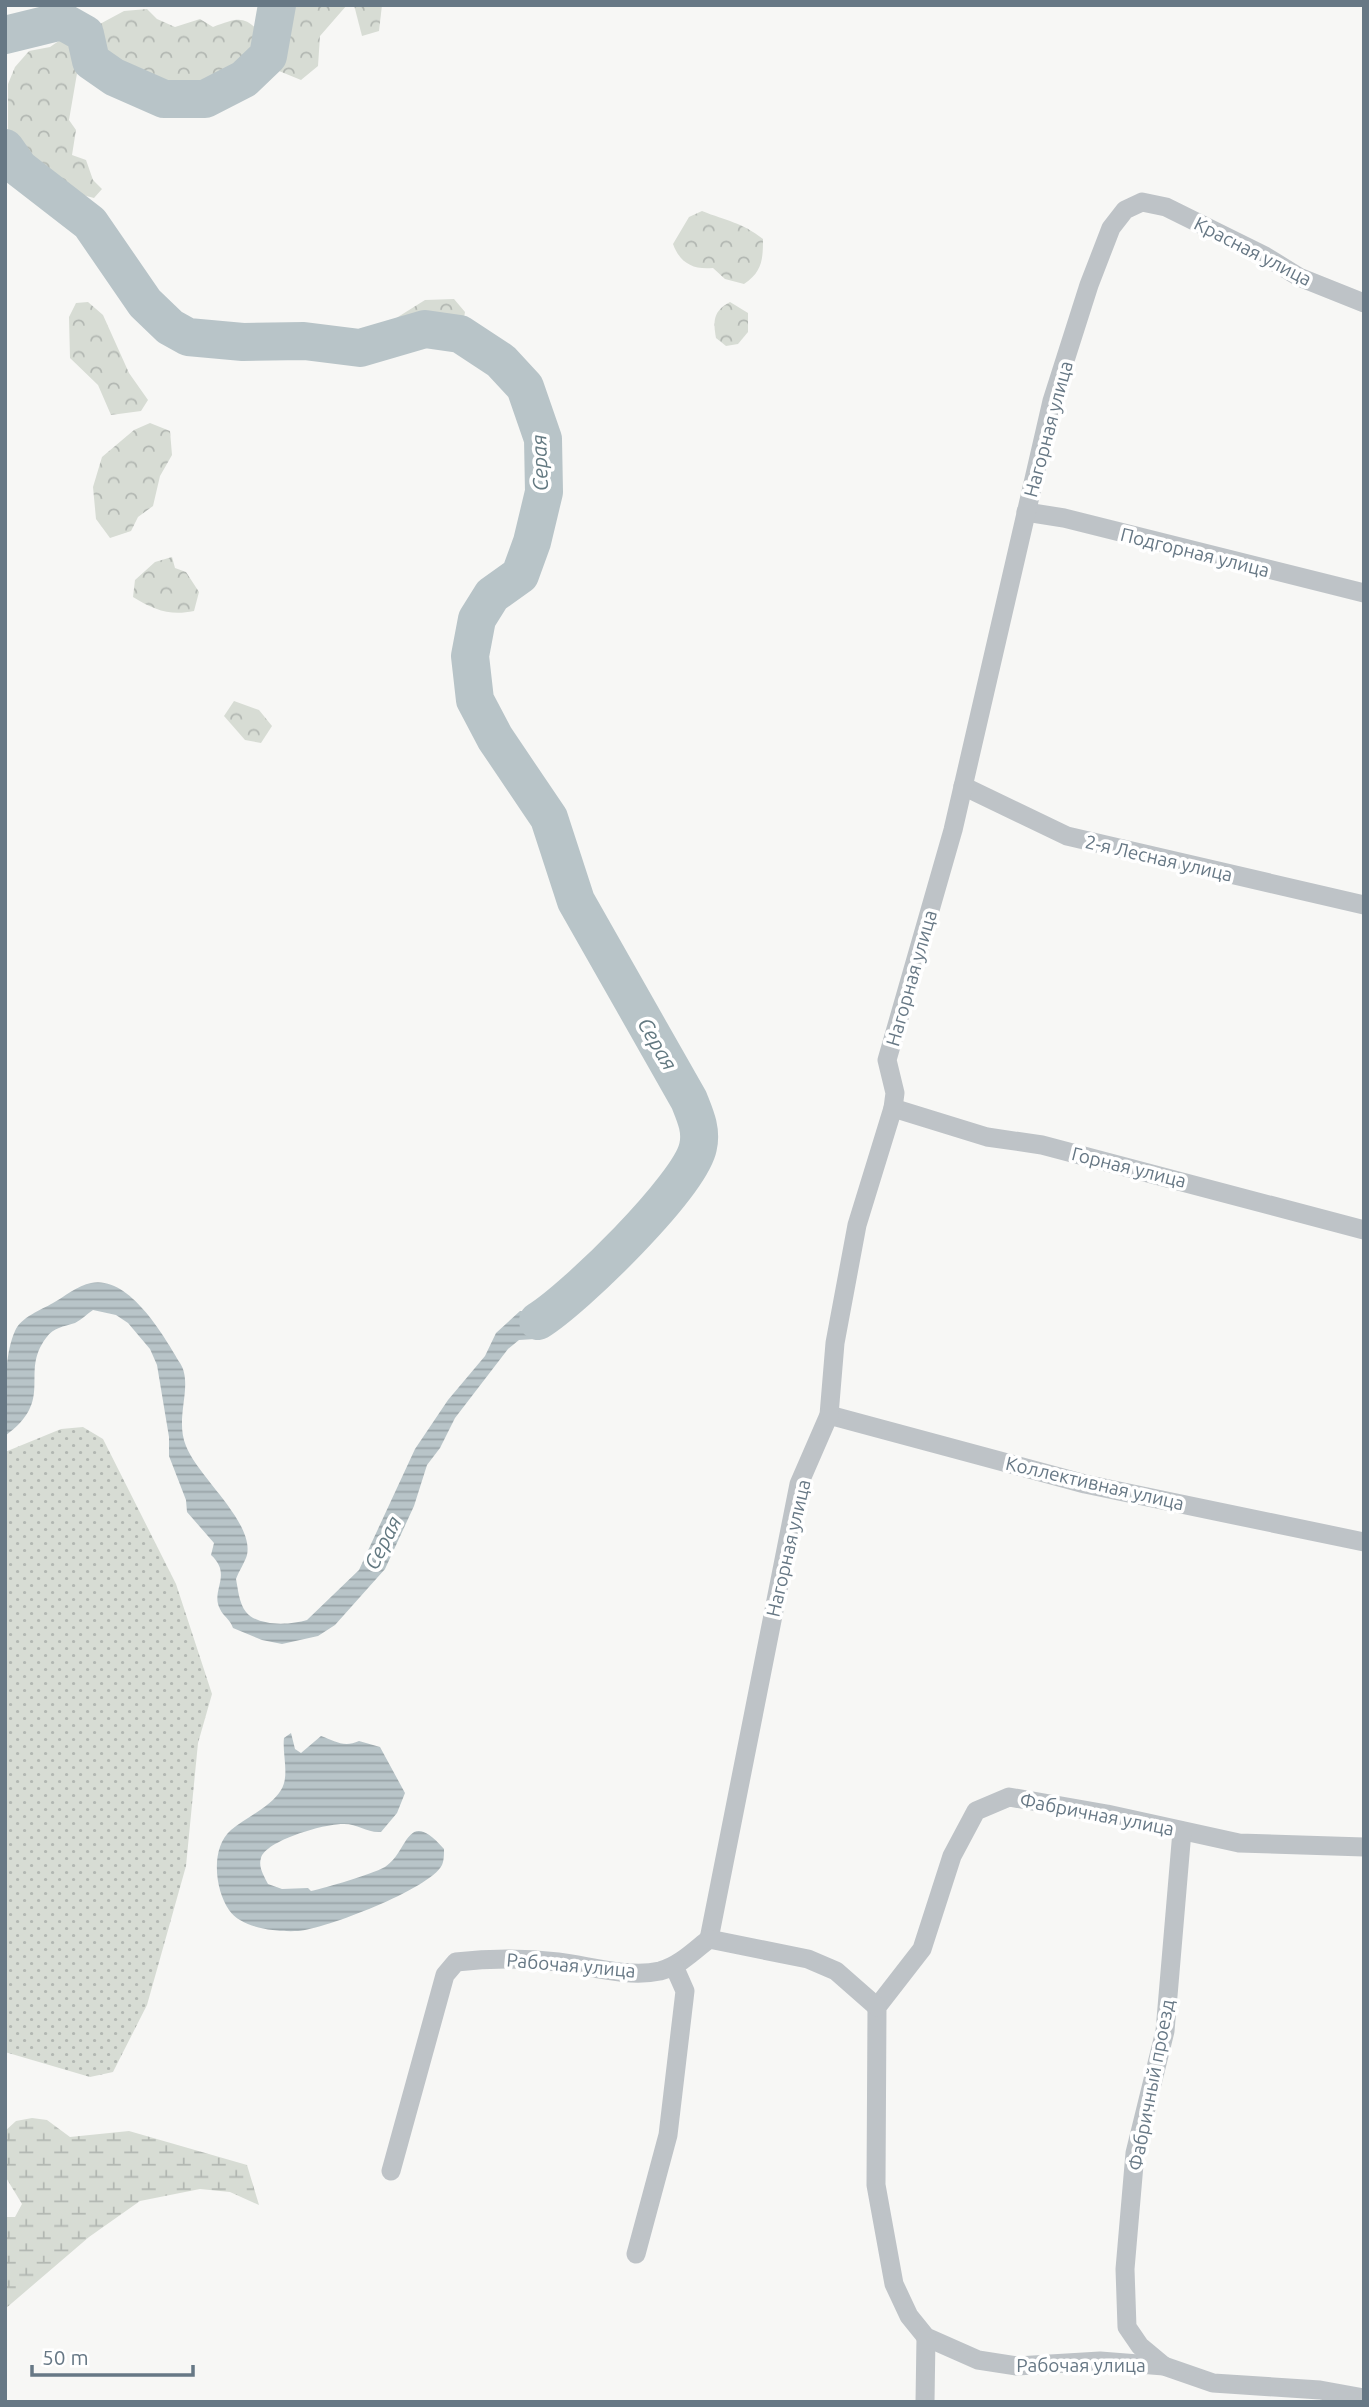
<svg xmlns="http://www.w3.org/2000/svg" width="1369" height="2407" font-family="Ubuntu,sans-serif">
<defs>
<pattern id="grass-dots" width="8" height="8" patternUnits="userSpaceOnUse" patternTransform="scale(1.75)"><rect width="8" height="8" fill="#d7dcd4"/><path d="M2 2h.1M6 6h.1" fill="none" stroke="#b2b7b2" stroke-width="1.8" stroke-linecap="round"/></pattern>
<pattern id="forest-crowns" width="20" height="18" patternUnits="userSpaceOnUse" patternTransform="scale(1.75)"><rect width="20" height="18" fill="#d7dcd4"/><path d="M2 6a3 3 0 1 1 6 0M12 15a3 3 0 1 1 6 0" fill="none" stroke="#b2b7b2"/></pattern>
<pattern id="wetland-marsh" width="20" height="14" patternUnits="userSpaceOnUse" patternTransform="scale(1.75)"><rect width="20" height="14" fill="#d7dcd4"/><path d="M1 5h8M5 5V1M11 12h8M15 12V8" fill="none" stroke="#b2b7b2"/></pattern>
<pattern id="water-rules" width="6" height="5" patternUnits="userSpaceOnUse" patternTransform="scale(1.75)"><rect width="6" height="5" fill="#b8c4c8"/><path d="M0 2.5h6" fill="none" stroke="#99a4a8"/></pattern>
</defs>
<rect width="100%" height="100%" fill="#f7f7f5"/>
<!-- grass -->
<polygon fill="url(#grass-dots)" points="83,1427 103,1439 176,1584 212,1694 198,1743 186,1866 147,2005 113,2072 90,2077 5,2052 5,1452 61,1429"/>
<!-- forest -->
<g fill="url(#forest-crowns)">
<path d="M292,5H347L320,36L318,66L301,80L279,71C266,45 285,30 292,5Z"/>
<polygon points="354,5 382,5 379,31 362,36"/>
<path d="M147,9L157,19L175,27L200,19L213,27C242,16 245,16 266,39C254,62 234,69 218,89L207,87C200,91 192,98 183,100C161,105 114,81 100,62C93,52 97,36 98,25L124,11Z"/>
<polygon points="66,36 79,40 80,56 69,120 76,130 72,155 86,160 93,180 102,189 94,198 52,187 26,170 14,158 8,140 8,84 15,67 29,51 50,47"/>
<path d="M702,211C727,221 741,222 763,239C763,260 762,272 744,284L725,279L713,268C693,270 680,263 673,244L689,217Z"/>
<polygon points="454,299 465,312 463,324 439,336 424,337 402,351 388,351 382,340 382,327 425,300"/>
<polygon points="88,302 103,315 129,373 148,400 141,411 111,415 98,385 70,358 69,317 76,303"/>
<path d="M730,302L748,313V332L738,344L726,346L716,338C713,321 713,311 730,302Z"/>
<polygon points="150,423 170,431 172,455 160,476 153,506 138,517 131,531 110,538 96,519 93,487 102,457 134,430"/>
<path d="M172,557L175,568L186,572L199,592L194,611C170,616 154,610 133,597L135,580L155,562Z"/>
<polygon points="234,701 259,710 272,726 261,743 245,740 224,716"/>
</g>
<!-- wetland -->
<polygon fill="url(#wetland-marsh)" points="32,2118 47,2120 70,2137 129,2131 247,2165 259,2205 230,2192 200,2189 140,2201 89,2237 5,2309 5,2217 15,2217 22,2204 5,2176 5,2131 16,2121"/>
<!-- water -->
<g fill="url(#water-rules)">
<path d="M569,1281L582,1293L535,1339L519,1340L508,1349L455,1418L440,1448L427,1465L414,1506L385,1569L335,1625L318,1636L282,1644L262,1640L233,1628C230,1619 223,1616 220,1609C210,1590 233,1575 211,1555L214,1543L187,1512L186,1500L169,1456V1437L157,1365L150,1349L128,1323L116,1315L93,1310C87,1314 81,1320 75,1323C63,1327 54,1327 46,1338C19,1374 56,1399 5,1436C5,1407 3,1357 15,1331C21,1317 41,1310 53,1303C64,1297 78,1285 91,1283C129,1275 164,1336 180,1363C194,1385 174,1417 186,1446C198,1477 254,1522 247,1555C245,1562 239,1571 236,1579C238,1589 239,1603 246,1612C258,1627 291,1625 307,1620L359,1570L415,1449L448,1400L485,1356L496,1333L520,1311H535L546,1304Z"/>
<path d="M291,1733L295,1749L301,1753L321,1736C335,1741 344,1748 359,1741L380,1747L405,1793L397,1813L381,1832C367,1833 358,1824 344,1824C327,1823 266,1840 261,1858C258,1867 264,1876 268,1884L282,1889L308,1888L311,1891C328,1887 370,1875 385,1867C409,1852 406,1806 444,1849C444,1854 444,1861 442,1865C430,1889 325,1929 298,1931C277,1932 242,1929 229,1910C215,1890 210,1848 231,1830C245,1818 271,1807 281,1790C290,1776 282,1754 284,1738Z"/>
</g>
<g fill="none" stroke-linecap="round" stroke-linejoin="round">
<!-- river -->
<g stroke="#b8c4c8" stroke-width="38">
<polyline points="5,35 62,21 85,34 91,61 114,77 164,99 205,99 244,79 268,56 277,5"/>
<path d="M5,148L19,168L90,223L145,303L170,327L188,337L243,342L304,341L360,348L425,329L460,334L501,361L525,387L543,439L544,492L532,542L520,575L492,595L477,619L470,656L475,700L495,738L549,818L576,901L689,1100C695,1115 702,1130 698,1147C690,1186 574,1299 538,1321"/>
</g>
<!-- street -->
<g stroke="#bec3c7" stroke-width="19">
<polyline points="1026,512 1064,518 1364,593"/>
<polyline points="963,786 1067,836 1364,905"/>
<polyline points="893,1108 987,1137 1042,1145 1364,1230"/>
<polyline points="829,1415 1085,1484 1364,1542"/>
<polyline points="1364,1847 1239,1843 1107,1814 1009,1797 976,1811 952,1856 922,1949 877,2007 876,2185 894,2284 909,2316 926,2337 978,2360 1017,2366 1100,2361 1164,2366 1213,2383 1320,2390 1364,2398"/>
<polyline points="709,1939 799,1484 829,1415 835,1343 857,1225 893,1108 895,1093 887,1060 953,830 1052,401 1089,285 1111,228 1125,210 1142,202 1166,207 1265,256 1299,277 1364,303"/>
<path d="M391,2171L445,1975L456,1962C490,1958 524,1958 558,1962C590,1966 628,1978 660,1971C679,1966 694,1951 709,1939L808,1959L836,1971L877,2007"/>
<polyline points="636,2254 668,2135 685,1991 674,1966"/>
<polyline points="1164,2366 1140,2346 1127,2327 1125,2269 1135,2153 1165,2031 1182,1831"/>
<polyline points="925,2402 926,2337"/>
</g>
</g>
<g text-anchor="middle" stroke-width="7" stroke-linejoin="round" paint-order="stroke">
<!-- street labels -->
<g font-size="19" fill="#677885" stroke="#fff">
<text transform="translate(1253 251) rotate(27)" y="7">Красная улица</text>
<text transform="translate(1048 429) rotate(-75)" y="7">Нагорная улица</text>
<text transform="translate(1195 552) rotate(14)" y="7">Подгорная улица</text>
<text transform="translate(1159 858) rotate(13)" y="7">2-я Лесная улица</text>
<text transform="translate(911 978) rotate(-74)" y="7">Нагорная улица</text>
<text transform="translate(1129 1167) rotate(14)" y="7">Горная улица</text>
<text transform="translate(1095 1483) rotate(13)" y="7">Коллективная улица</text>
<text transform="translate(788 1548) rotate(-77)" y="7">Нагорная улица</text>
<text transform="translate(1097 1814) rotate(11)" y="7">Фабричная улица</text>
<text transform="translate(571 1965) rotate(5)" y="7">Рабочая улица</text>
<text transform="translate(1151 2085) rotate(-79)" y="7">Фабричный проезд</text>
<text x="1081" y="2372">Рабочая улица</text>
</g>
<!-- water labels -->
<g font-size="21" font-style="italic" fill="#637981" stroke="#fff">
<text transform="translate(540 463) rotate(-92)" y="7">Серая</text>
<text transform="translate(657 1044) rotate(60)" y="7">Серая</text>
<text transform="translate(383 1543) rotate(-63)" y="7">Серая</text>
</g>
</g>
<!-- border -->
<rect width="1369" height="2407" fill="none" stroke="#677885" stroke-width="14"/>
<!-- scale -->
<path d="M32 2365v10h161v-10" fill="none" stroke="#677885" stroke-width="3.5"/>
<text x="42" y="2365" font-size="21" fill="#677885" stroke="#ffffff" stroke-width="5" paint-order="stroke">50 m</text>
</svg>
